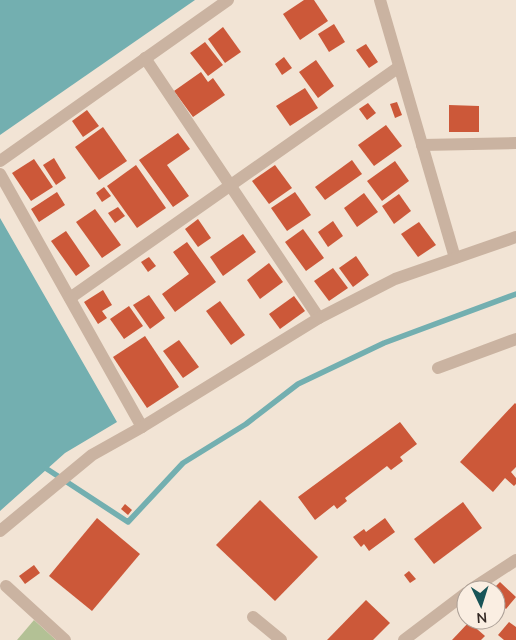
<svg xmlns="http://www.w3.org/2000/svg" width="516" height="640" font-family="Mulish,sans-serif">
<rect width="100%" height="100%" fill="#f2e4d5"/>
<!-- green -->
<polygon fill="#b3c195" points="34,620 56,640 17,640"/>
<!-- water -->
<g fill="#73afb0">
<polygon points="0,0 195,0 0,135"/>
<polygon points="0,218 117,422 65,453 0,511"/>
</g>
<g fill="none" stroke-linecap="round" stroke-linejoin="round">
<!-- stream -->
<polyline stroke="#73afb0" stroke-width="5.5" points="47,469 128,522 183,463 246,424 298,384 384,343 516,294"/>
</g>
<!-- building -->
<g fill="#cc5839">
<polygon points="304,0 314,0 328,21 300,40 283,14"/>
<polygon points="334,24 345,42 329,52 318,34"/>
<polygon points="223,27 241,52 225,63 208,39"/>
<polygon points="205,42 223,65 208,76 190,53"/>
<polygon points="366,44 378,62 369,68 356,50"/>
<polygon points="284,57 292,68 282,75 275,64"/>
<polygon points="316,60 334,86 318,98 299,72"/>
<polygon points="201,72 208,82 213,78 225,95 193,117 174,91"/>
<polygon points="305,88 318,108 290,126 276,106"/>
<polygon points="397,102 402,115 395,118 390,104"/>
<polygon points="368,103 376,113 367,120 359,109"/>
<polygon points="449,105 479,106 479,132 449,132"/>
<polygon points="87,110 99,126 83,137 72,121"/>
<polygon points="386,125 402,146 374,166 358,145"/>
<polygon points="103,127 127,161 99,180 75,147"/>
<polygon points="178,133 190,149 167,165 189,196 173,207 139,160"/>
<polygon points="54,158 66,178 56,185 43,165"/>
<polygon points="34,159 53,187 31,201 12,173"/>
<polygon points="352,160 362,174 325,200 315,187"/>
<polygon points="395,161 409,181 382,201 367,181"/>
<polygon points="136,165 166,208 137,228 107,186"/>
<polygon points="275,165 292,188 269,204 252,181"/>
<polygon points="104,187 111,196 102,202 96,193"/>
<polygon points="57,192 65,205 39,222 31,209"/>
<polygon points="295,192 311,215 287,231 271,208"/>
<polygon points="364,193 378,212 357,227 344,208"/>
<polygon points="399,194 411,211 394,224 382,206"/>
<polygon points="118,207 125,216 115,223 108,213"/>
<polygon points="95,209 121,245 102,258 76,222"/>
<polygon points="198,219 211,238 198,247 185,229"/>
<polygon points="333,221 343,236 328,247 318,232"/>
<polygon points="419,222 436,245 418,257 401,234"/>
<polygon points="303,229 324,258 306,271 285,242"/>
<polygon points="66,231 90,266 76,276 51,241"/>
<polygon points="243,234 256,252 223,276 210,257"/>
<polygon points="187,242 216,282 175,312 162,294 189,274 173,252"/>
<polygon points="356,256 369,275 353,287 339,268"/>
<polygon points="149,257 156,266 148,272 141,262"/>
<polygon points="269,263 283,282 260,299 247,280"/>
<polygon points="333,268 348,288 329,301 314,281"/>
<polygon points="103,290 112,305 102,311 107,318 98,324 84,302"/>
<polygon points="149,295 165,318 150,329 133,305"/>
<polygon points="294,296 305,311 280,329 269,314"/>
<polygon points="220,301 245,335 231,345 206,311"/>
<polygon points="129,306 143,326 124,339 110,319"/>
<polygon points="145,336 179,387 147,408 113,357"/>
<polygon points="179,340 199,367 183,378 163,351"/>
<polygon points="515,403 516,404 516,467 511,472 516,478 516,484 514,486 505,478 493,492 460,462"/>
<polygon points="400,422 417,444 400,457 403,461 391,470 387,466 345,498 347,501 337,509 334,505 315,520 298,497"/>
<polygon points="260,500 318,557 275,601 216,545"/>
<polygon points="463,502 482,528 434,564 414,539"/>
<polygon points="125,504 132,510 128,515 121,509"/>
<polygon points="97,518 140,554 92,611 49,576"/>
<polygon points="385,518 395,532 369,551 364,544 361,547 353,537 364,529 366,532"/>
<polygon points="34,565 40,573 25,584 19,576"/>
<polygon points="409,571 416,579 410,583 404,575"/>
<polygon points="500,582 516,597 506,609 496,600 496,590 492,590"/>
<polygon points="366,600 390,623 373,640 327,640"/>
<polygon points="496,609 502,615 493,624 489,620 496,620"/>
<polygon points="469,622 485,636 481,640 452,640"/>
<polygon points="509,622 516,627 516,640 504,640 498,635"/>
</g>
<g fill="none" stroke-linecap="round" stroke-linejoin="round">
<!-- minor -->
<g stroke="#cab3a1" stroke-width="12">
<polyline points="380,0 455,258"/>
<polyline points="145,58 319,318"/>
<polyline points="422,145 516,143"/>
<polyline points="0,161 228,0"/>
<polyline points="0,174 142,427"/>
<polyline points="70,298 399,67"/>
<polyline points="438,368 516,339"/>
<polyline points="0,531 92,455 142,427 319,318 395,279 516,237"/>
<polyline points="6,586 65,640"/>
<polyline points="470,590 516,560"/>
<polyline points="253,617 281,640"/>
<polyline points="404,640 466,593"/>
</g>
</g>
<!-- north arrow -->
<g transform="translate(481 605) rotate(176)"><circle r="24" fill="#faeee2" stroke="#ab9f96"/>
<path d="M0-4L9 19L0 12L-9 19Z" fill="#185457"/>
<text y="-8" font-size="14" font-weight="bold" text-anchor="middle" fill="#342924">N</text>
</g>
</svg>
